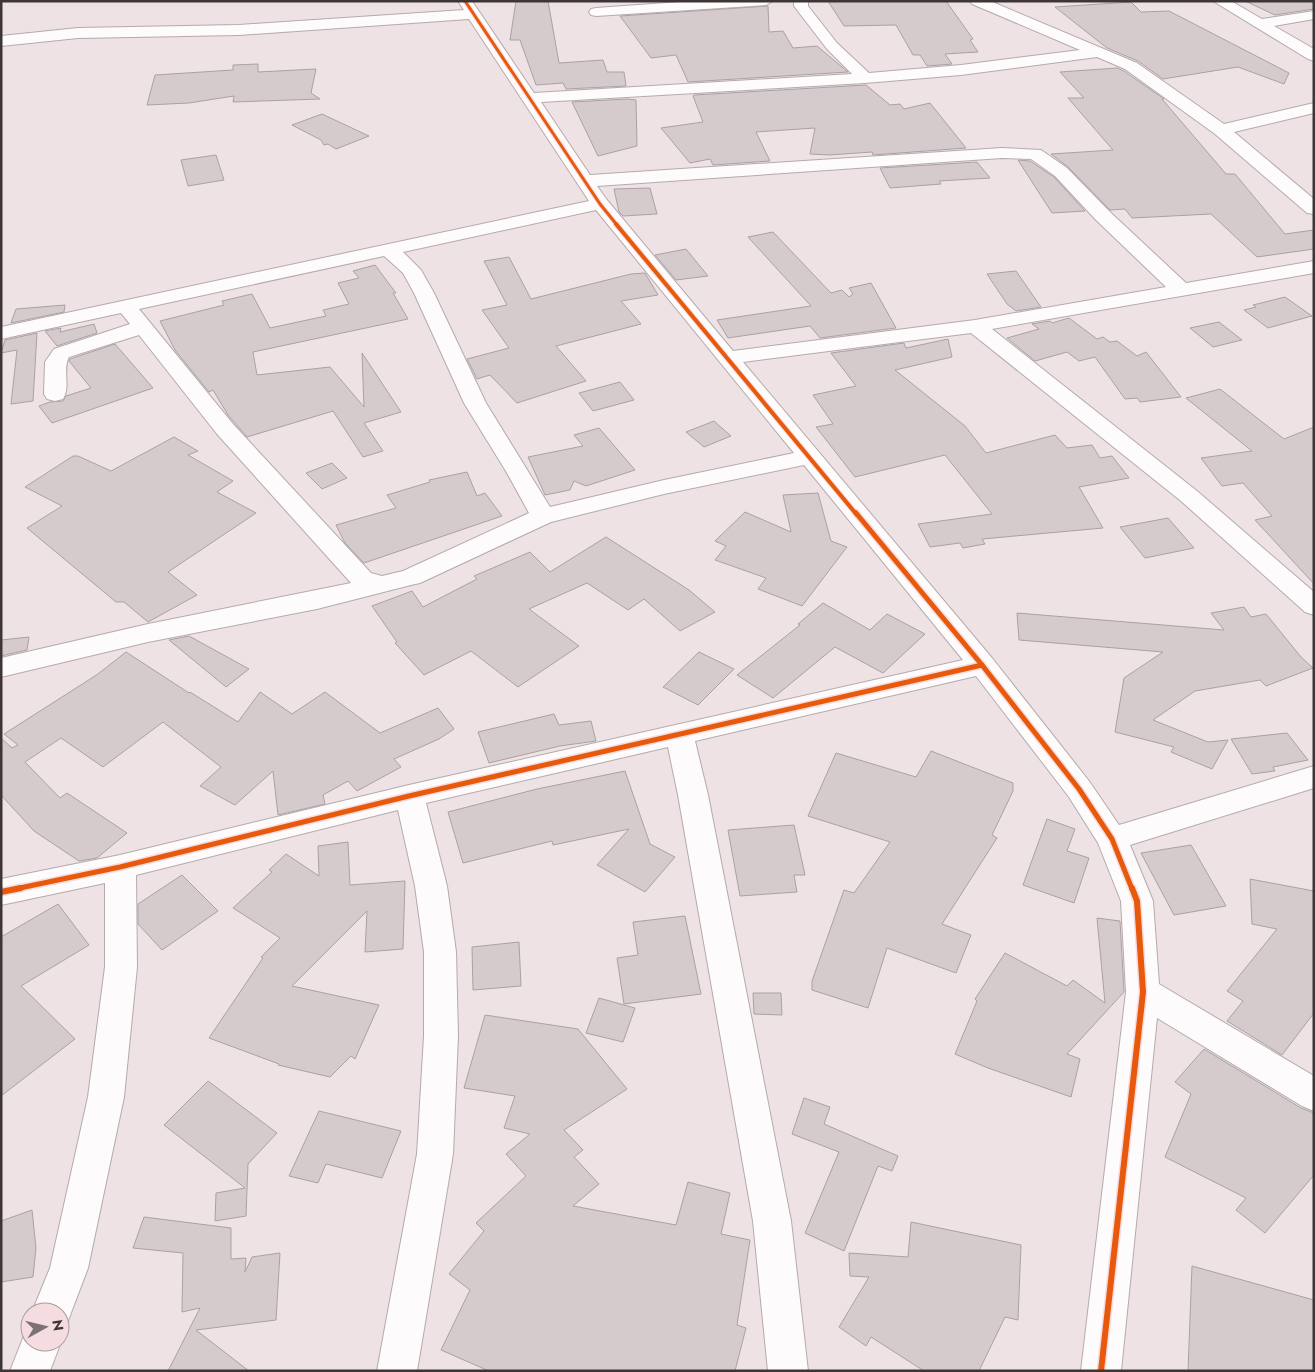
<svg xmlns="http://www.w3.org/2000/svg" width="1315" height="1372" font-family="Jost,sans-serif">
<rect width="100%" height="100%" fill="#efe2e4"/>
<!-- building -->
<g fill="#d5cacc" stroke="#aba1a3">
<polygon points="516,1 548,1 559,63 603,60 607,72 624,72 626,86 566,89 563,83 536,85 520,40 510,40"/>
<polygon points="828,1 946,1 973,39 970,40 978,52 945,54 952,64 927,66 920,55 913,55 896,25 844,26"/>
<polygon points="1245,1 1314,1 1314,9 1275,15"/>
<polygon points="1131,2 1141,12 1169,11 1289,73 1284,84 1238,67 1163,79 1138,61 1107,48 1055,7"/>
<polygon points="768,6 769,32 783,31 793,48 817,46 848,72 688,82 676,55 651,58 620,16"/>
<polygon points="258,64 258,72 316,69 311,93 320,99 233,102 234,96 189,103 147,105 155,75 233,70 233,65"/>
<polygon points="1117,68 1124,71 1164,99 1162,99 1226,174 1235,174 1285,234 1314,230 1314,249 1257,257 1211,214 1132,218 1125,209 1110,210 1068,167 1051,154 1113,150 1068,98 1084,98 1060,72"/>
<polygon points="866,85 890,105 900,104 904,109 930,103 966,148 873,155 872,152 829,155 810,154 815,128 756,132 770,161 713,165 710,159 690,163 661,128 703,122 693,96 694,95"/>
<polygon points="627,99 636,100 637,146 598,156 572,102"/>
<polygon points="322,114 369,136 336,149 328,144 324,145 321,140 292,125"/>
<polygon points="216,155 224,180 188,186 181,160"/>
<polygon points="1018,160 1030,161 1054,177 1085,211 1052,213"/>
<polygon points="977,162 990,178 939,181 941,184 890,188 880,168"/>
<polygon points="650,188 657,214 623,216 619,212 614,189"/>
<polygon points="773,232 831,293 842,290 849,297 853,294 849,288 871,283 896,328 820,338 810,326 728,338 717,320 811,306 748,237"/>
<polygon points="686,249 708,276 676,280 655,255"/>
<polygon points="509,257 531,299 631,274 645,273 658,295 621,301 641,324 556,346 586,381 517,403 490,375 477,379 467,359 509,348 482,310 507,305 484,261"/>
<polygon points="375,265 396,293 393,293 408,319 253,352 257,375 330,367 364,407 362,353 401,412 364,423 383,451 363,457 333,411 247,437 228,415 213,390 209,392 175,350 160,321 224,305 222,301 252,294 270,328 326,316 323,310 349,304 338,283 359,278 353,271"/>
<polygon points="1016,271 1041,307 1016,311 1007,304 987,274"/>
<polygon points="1285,297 1312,316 1268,328 1244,310 1256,307 1253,305"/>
<polygon points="65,305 64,312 11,323 16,309"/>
<polygon points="1069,318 1097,339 1103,337 1110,342 1117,341 1137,356 1146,352 1181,397 1140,402 1137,398 1125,399 1095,357 1079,361 1067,352 1035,361 1007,338 1039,329 1032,324 1050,321 1052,323"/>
<polygon points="1219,322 1242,340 1213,347 1190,328"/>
<polygon points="94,324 97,333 57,346 45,331 61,328 60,332"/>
<polygon points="37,333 33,401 11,404 17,350 1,353 5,340"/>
<polygon points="948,339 952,357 895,370 965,426 986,453 1055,435 1067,448 1092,445 1100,458 1112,456 1129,478 1079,487 1103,528 982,539 985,544 963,548 960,543 930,547 918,524 992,514 945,455 855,477 816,427 833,424 813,395 856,386 831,353 904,343 906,348"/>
<polygon points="115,344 153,388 52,423 39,406 50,402 63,401 66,396 91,388 69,361 70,359"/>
<polygon points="620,382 634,400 593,411 579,393"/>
<polygon points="1220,389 1284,439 1314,427 1314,584 1255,520 1272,516 1243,483 1222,486 1201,458 1252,451 1186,398"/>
<polygon points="714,421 731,436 704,447 686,432"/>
<polygon points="599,428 635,470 586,486 574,481 570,490 545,495 528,457 583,446 574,435"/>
<polygon points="174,437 198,451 188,455 233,481 217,492 256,513 168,572 197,595 148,622 124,602 116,602 27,528 62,506 25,487 73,456 78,456 111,471"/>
<polygon points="332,463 347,478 322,489 306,473"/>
<polygon points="467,472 477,496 485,493 502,516 364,563 345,543 336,525 396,508 387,495 430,482 429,480"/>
<polygon points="818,493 831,541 847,547 802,606 758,589 766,578 715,560 726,546 715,541 745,512 791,532 783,495"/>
<polygon points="1168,518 1194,548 1145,558 1120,527"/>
<polygon points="606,537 689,590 715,612 680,631 644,599 628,610 587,583 529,609 579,646 518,687 471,651 424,675 395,643 397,642 372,606 412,591 423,607 477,579 474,576 530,552 550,572"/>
<polygon points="823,603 870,630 887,614 925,634 883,673 835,647 773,698 737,675 800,625 798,624"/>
<polygon points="1244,607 1251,617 1266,614 1301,657 1313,668 1266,686 1260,680 1195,691 1153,720 1208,742 1228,740 1212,769 1171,752 1174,747 1115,732 1124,678 1163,652 1019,640 1017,613 1224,630 1211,613"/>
<polygon points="189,636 249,669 226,687 169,640"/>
<polygon points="29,637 27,650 1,656 1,640"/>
<polygon points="126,652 189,693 190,692 238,722 260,692 292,714 325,692 380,733 438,708 454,729 439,739 394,759 401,767 357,791 348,781 323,795 325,804 278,815 273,771 235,805 200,786 221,767 163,722 103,767 61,738 25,762 60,798 67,793 127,833 97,858 79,861 34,831 1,795 1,738 12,748 18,745 4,734 98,674"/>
<polygon points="699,652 734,669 698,705 663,687"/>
<polygon points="554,714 559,725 591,721 596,741 560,746 489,763 478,732"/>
<polygon points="1287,733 1308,760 1273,767 1275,771 1252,774 1231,739"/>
<polygon points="931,751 1013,783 1013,791 992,835 997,838 942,924 971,935 956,973 887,948 868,1008 812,990 812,981 844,890 854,893 890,842 808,816 836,753 916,777"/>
<polygon points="625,771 650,844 675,857 645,892 597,865 629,829 553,845 552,841 463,863 448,812 537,789"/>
<polygon points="1047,819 1075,829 1067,851 1089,858 1074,903 1023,885"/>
<polygon points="794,825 805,875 794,875 797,892 740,896 728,830"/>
<polygon points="348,842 350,885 405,881 403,949 365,952 367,911 292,986 379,1005 355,1059 351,1056 330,1077 278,1065 279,1064 209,1038 263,958 261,957 280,938 233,908 272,872 269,870 286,854 319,876 318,846"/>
<polygon points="1191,845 1226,906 1174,915 1141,853"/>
<polygon points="182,875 218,911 162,950 138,924 138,904"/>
<polygon points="1250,879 1314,891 1314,1013 1282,1055 1227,1021 1243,1001 1227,991 1277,929 1252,924"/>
<polygon points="58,904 89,945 21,986 75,1039 1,1096 1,937"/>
<polygon points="685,916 701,994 624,1004 617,958 638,955 633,922"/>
<polygon points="1097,918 1120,921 1124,992 1067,1054 1080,1059 1071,1097 988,1068 955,1054 977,1001 975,999 1005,953 1067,986 1073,980 1105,1003"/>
<polygon points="519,942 521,986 473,990 472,947"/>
<polygon points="753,993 781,993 782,1015 754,1014"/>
<polygon points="599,998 635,1008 623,1042 586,1033"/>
<polygon points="485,1015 578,1029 627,1089 564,1130 583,1150 574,1157 599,1184 573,1206 676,1225 688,1182 730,1193 721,1234 750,1240 737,1325 746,1328 735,1371 489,1371 441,1350 470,1290 449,1274 484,1231 476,1223 526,1176 506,1154 530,1134 504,1128 515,1096 464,1088"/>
<polygon points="1204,1049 1301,1108 1314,1113 1314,1175 1265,1233 1236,1210 1246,1198 1165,1157 1191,1094 1175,1082"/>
<polygon points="208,1081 277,1133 248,1164 246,1216 215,1221 216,1193 245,1188 164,1125"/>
<polygon points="804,1098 830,1107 824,1124 898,1156 892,1171 878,1166 844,1251 805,1233 839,1152 792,1134"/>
<polygon points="319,1111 401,1131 382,1178 326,1164 318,1183 289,1176"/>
<polygon points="32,1210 36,1248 33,1277 1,1282 1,1221"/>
<polygon points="144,1217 231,1228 231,1259 246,1258 245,1272 252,1257 280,1253 276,1320 196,1330 249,1371 168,1371 200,1308 182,1312 183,1253 133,1248"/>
<polygon points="911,1222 1021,1245 1018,1320 1005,1317 979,1371 924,1371 871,1337 866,1346 839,1327 869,1277 850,1276 849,1253 908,1257"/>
<polygon points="1192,1266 1314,1300 1314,1371 1188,1371"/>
</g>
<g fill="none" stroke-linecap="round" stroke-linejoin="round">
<!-- minor casing -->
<g stroke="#b4aaac" stroke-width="2">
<g id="minor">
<path d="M458,1H472L534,93L852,74L827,49L794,6V1H808V6L837,43L869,73L961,65L1080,50L972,4L970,1H990L1137,63L1224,124L1314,103V113L1234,132L1314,199V214L1307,213L1215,134L1125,69L1097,57L961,75L865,83L541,102L590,175L1002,148L1041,150L1067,168L1110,212L1186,283L1314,261V273L992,329L1197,491L1314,592V615L1305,612L1181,501L971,333L743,362L992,658L1089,781L1119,825L1314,766V788L1130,845L1153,901L1159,984L1314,1076V1111L1302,1106L1157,1018L1121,1371H1081L1126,992L1121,901L1098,843L1069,797L976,676L695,741L708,795L791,1221L808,1371H768L753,1221L678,795L668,747L426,803L447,886L456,952L458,1036L453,1154L417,1371H377L417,1154L424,1036V952L415,886L398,810L136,875L137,967L124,1097L88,1268L66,1326L60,1328V1312H32L50,1268L88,1097L105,967V883L1,905V879L120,855L409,785L963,660L804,465L664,494L551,522L420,583L411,585L317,609L148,642L1,677V658L148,624L351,583L217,434L139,335L69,357C62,370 71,387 63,399L55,401L47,399L44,394L45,362L54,349L130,324L121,313L1,339V327L589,201L469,19L239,35L78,38L1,46V36L78,28L239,25L464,10ZM1002,158L1031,159L1055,176L1096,220L1166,287L975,320L733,351L607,200L597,186ZM596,210L794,453L664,480L550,507L486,403L434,293L421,270L403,252ZM384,256L403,273L414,293L464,403L507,473L529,513L403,571L382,576L371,573L233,424L139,309Z"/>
<polygon points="694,1 773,1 766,5 596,16 591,15 589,12 591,9 596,8"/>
<polygon points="1213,1 1231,1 1262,19 1314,11 1314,19 1274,26 1314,49 1314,61 1308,59"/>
<polygon points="30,1327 30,1342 60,1342 60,1340 61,1342 50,1371 10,1371 27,1328"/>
</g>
</g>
<!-- minor -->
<use href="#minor" fill="#fdfbfb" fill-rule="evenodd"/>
<!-- cycleway-far3 casing -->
<g stroke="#f5dce0" stroke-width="5">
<polyline id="cycleway-far3" points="465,1 600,204 617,225"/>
</g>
<!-- cycleway-far2 casing -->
<g stroke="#f5dce0" stroke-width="6">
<polyline id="cycleway-far2" points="616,224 857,515"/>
</g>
<!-- cycleway-far1 casing -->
<g stroke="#f5dce0" stroke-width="8">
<g id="cycleway-far1">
<polyline points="856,513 982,665 1079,789 1112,839 1132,889"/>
<polyline points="15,889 120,867 409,796 982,665"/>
</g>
</g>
<!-- cycleway casing -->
<g stroke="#f5dce0" stroke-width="9">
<g id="cycleway">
<polyline points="1,892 21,888"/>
<polyline points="1101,1371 1143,992 1137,901 1132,888"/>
</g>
</g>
<!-- cycleway-far3 -->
<use href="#cycleway-far3" stroke="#e8590c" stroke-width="3"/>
<!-- cycleway-far2 -->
<use href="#cycleway-far2" stroke="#e8590c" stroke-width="4"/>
<!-- cycleway-far1 -->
<use href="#cycleway-far1" stroke="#e8590c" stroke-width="5"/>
<!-- cycleway -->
<use href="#cycleway" stroke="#e8590c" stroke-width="6"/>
</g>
<!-- border -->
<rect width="1315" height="1372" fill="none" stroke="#3e3536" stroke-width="5"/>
<!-- north arrow -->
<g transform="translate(45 1327) rotate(82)"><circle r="24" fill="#f5dce0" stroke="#ac999c"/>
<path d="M0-4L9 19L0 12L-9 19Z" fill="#7c7273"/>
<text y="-8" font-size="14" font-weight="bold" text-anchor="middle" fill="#3e3536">N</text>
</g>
</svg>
